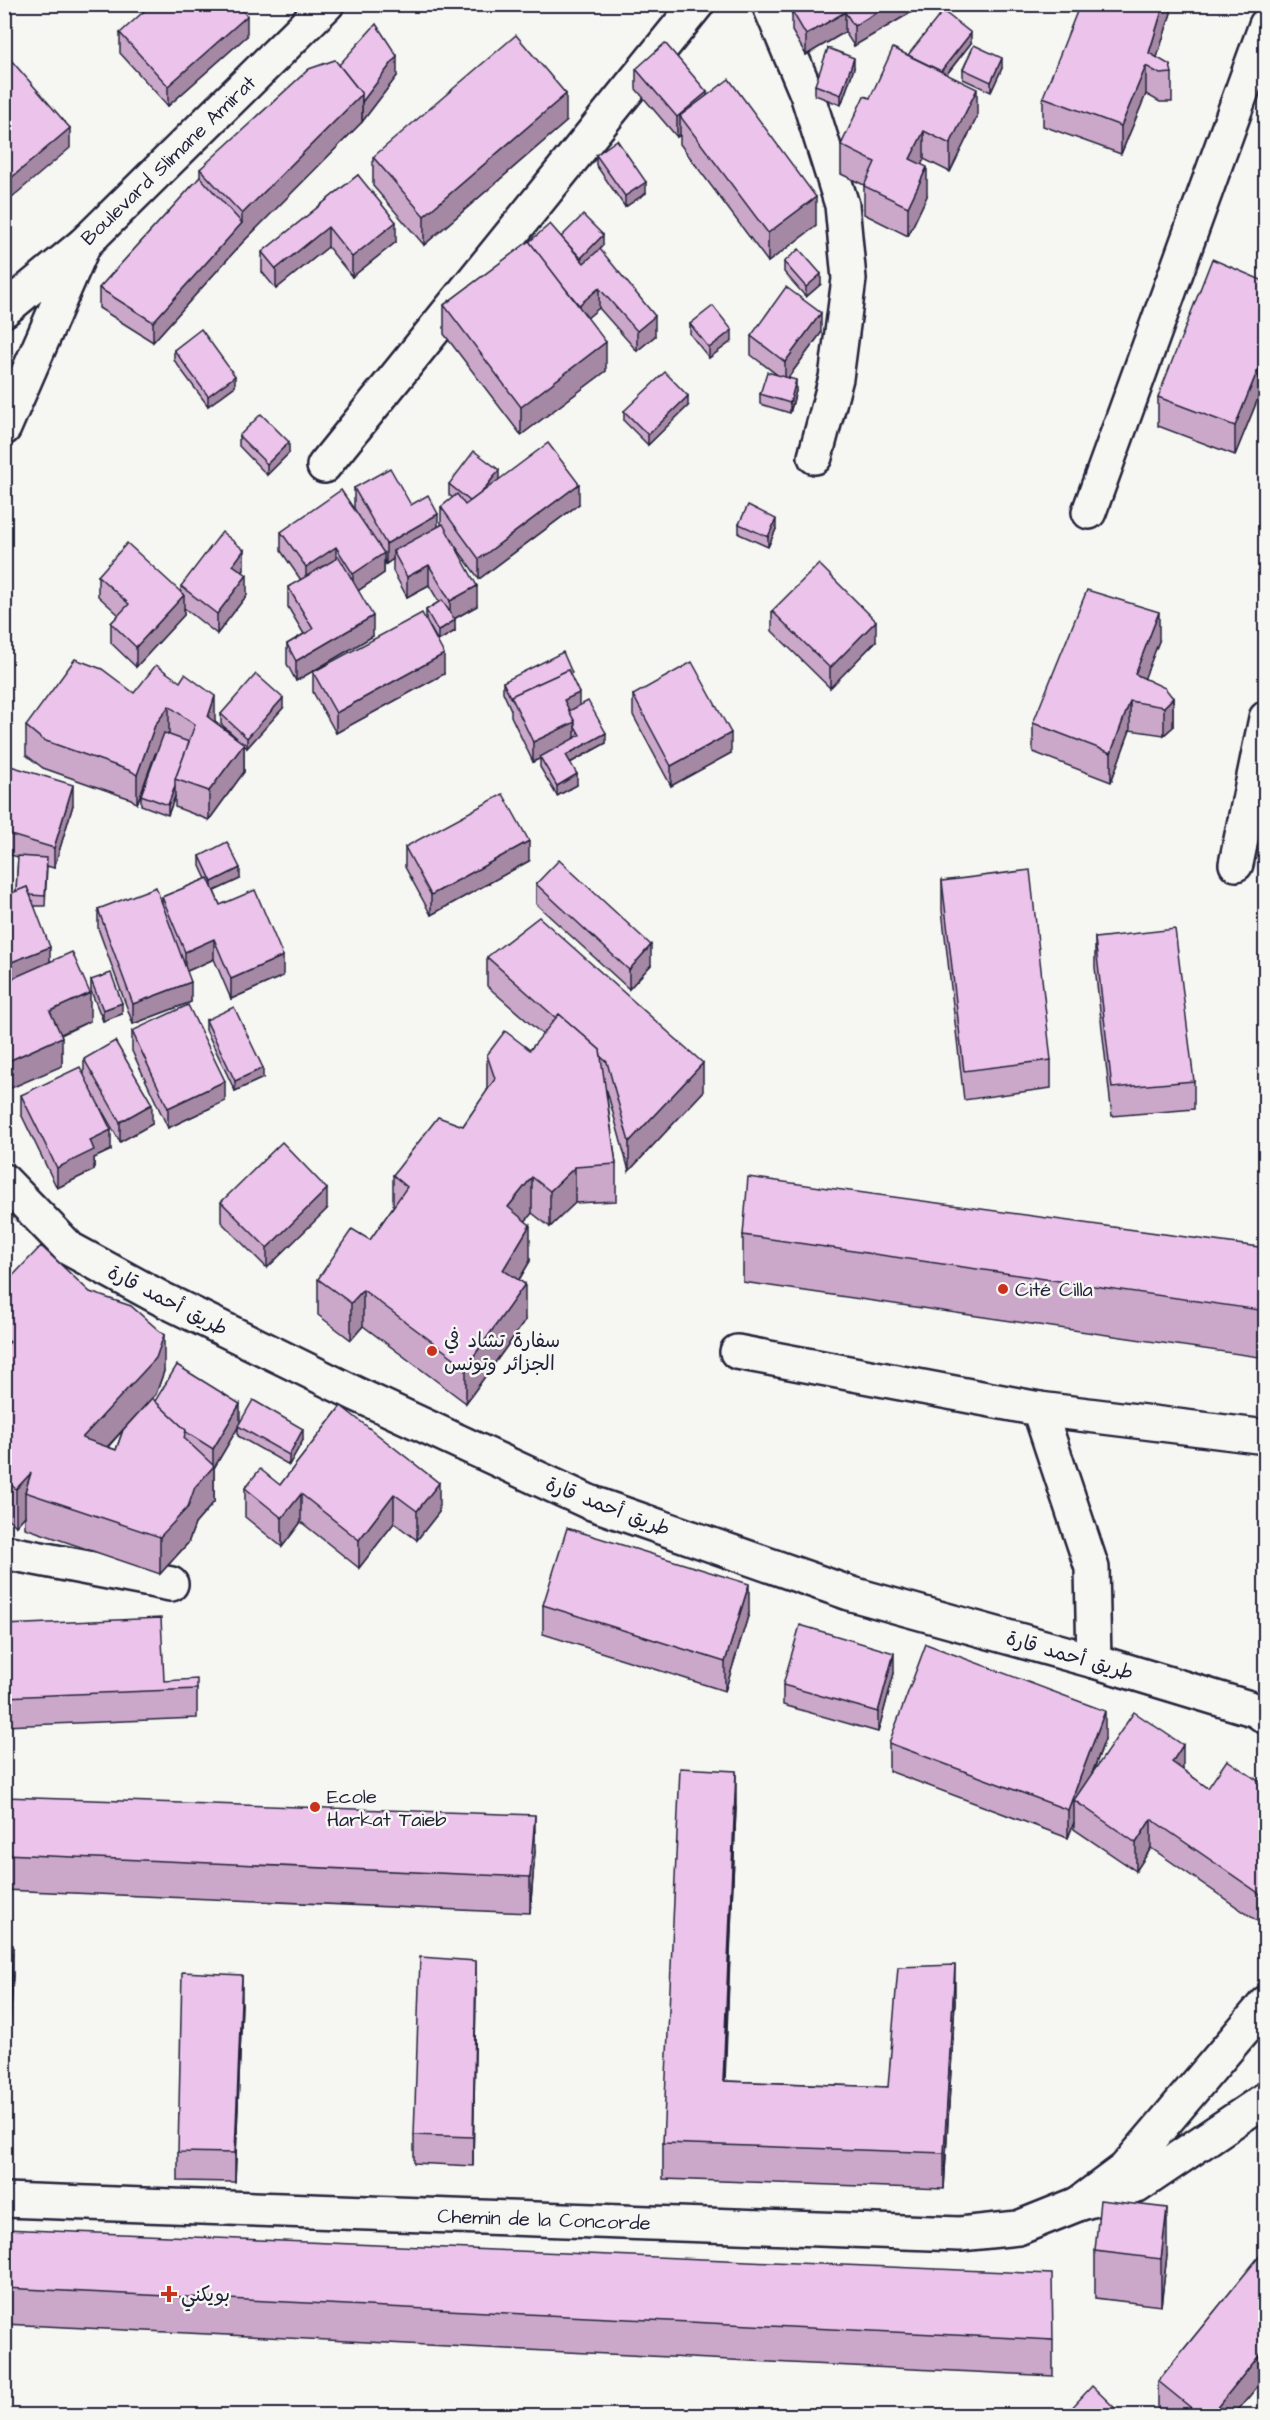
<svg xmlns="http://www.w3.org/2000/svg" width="1270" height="2420" font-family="'Architects Daughter','Playpen Sans Arabic',sans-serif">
<rect width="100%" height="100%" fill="#f6f6f2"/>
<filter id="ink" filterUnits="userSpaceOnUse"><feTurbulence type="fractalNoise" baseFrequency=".0167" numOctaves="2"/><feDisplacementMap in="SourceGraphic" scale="12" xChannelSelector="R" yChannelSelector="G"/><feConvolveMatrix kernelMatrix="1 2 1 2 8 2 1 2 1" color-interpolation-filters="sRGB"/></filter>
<g filter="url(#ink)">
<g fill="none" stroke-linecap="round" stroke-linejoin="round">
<!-- street casing -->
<g stroke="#22223b" stroke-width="38">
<g id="street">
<polyline points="769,4 807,94 842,205 849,279 836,378 815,457"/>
<polyline points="324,466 697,4"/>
<polyline points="1089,512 1266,25"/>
<polyline points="1236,864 1266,718"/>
<polyline points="737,1352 1039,1409 1092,1568 1094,1661"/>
<polyline points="1039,1409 1266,1437"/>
<polyline points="4,1552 171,1584"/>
<polyline points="1266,2003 1125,2169 1078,2204 1137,2186 1266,2099"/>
<polyline points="4,2200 960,2234 1018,2228 1078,2204"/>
</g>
</g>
<!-- secondary casing -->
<g stroke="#22223b" stroke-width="38">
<g id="secondary">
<polyline points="4,428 84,244"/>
<polyline points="4,1181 70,1249 162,1299 356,1394 589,1502 852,1594 1094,1661 1256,1710 1266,1717"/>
</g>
</g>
<!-- primary casing -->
<g stroke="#22223b" stroke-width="38">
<polyline id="primary" points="4,310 84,244 327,4"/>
</g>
<!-- street -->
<use href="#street" stroke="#f6f6f2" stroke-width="33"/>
<!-- secondary -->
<use href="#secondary" stroke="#f6f6f2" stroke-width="33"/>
<!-- primary -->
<use href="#primary" stroke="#f6f6f2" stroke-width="33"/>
</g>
<!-- wall -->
<g fill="#cba8ca" stroke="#22223b" stroke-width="1.5" fill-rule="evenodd">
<polygon points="915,4 915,10 854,46 845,32 806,55 792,31 792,11"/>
<polygon points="1171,4 1171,13 1157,57 1172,73 1172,102 1160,102 1146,94 1121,154 1043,126 1043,97"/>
<polygon points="120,33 247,36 168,106 120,53"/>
<polygon points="971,43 947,74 977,117 950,172 924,159 921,164 927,196 908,236 864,214 864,185 841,174 841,145 870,98 908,55"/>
<polygon points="339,65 397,76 362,122 242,243 153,342 99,308 99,288 200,177 200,169"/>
<polygon points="854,68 841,105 815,95 815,85"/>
<polygon points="1002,68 991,92 963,79 963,69"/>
<polygon points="636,69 707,96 816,226 768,262 680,144 680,135 677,137 636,89"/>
<polygon points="566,122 424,245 373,186 373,157"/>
<polygon points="596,155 646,193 625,207 596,165"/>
<polygon points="358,175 396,242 352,277 328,247 276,289 262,272 262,252"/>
<polygon points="561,237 603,245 599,250 655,336 637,351 599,308 587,318 606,371 521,435 444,334 444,305 529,242"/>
<polygon points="784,262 821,284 806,297 784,272"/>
<polygon points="1266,282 1266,399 1259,396 1235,455 1158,426 1158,397"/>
<polygon points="690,324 732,341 709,358 690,334"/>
<polygon points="821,333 788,378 796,391 790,413 760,404 760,394 776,374 751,355 751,336"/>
<polygon points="174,350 235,386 208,406 174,360"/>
<polygon points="688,406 648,445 624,421 624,411"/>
<polygon points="239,436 289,453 267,475 239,446"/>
<polygon points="499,480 579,504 479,579 456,547 477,606 454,619 455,631 438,641 430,627 444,674 336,733 313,692 313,672 426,620 426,610 439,602 429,585 407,597 393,571 393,559 386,564 384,559 384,573 358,591 373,636 296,681 287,664 287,644 304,634 288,607 288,587 301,580 281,551 281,532 359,517 354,508 354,488 411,505 438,527 441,525 441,507 453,498 449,495 449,484"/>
<polygon points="739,524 776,529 768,547 739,534"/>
<polygon points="244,570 243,572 247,595 217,634 184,608 184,615 136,667 111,643 111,623 119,615 98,596 98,576 181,592 181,586"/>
<polygon points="772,611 876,641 830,688 772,631"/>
<polygon points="1159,641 1144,678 1173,698 1173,727 1164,735 1130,730 1111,782 1033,752 1033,723"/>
<polygon points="572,680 579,706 606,743 570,763 577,785 557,796 540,767 540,758 533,762 511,716 511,710 503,692 503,682"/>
<polygon points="134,693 215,722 237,738 221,724 221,714 283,708 247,748 244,745 244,772 209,820 175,807 175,796 168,815 141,805 141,795 157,751 155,754 137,804 131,799 43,768 26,755 26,726"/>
<polygon points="633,695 731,753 671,786 633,715"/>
<polygon points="4,764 73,805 54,868 47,866 45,906 34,906 50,961 90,1021 61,1035 62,1066 16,892 18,857 4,853"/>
<polygon points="405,847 529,861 431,915 405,867"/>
<polygon points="200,856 240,879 214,891 220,905 283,976 231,999 214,959 187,971 191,1002 133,1024 98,928 98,909 162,903 162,897 206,879 200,866"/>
<polygon points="942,881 1051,1060 1051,1088 964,1100 942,910"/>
<polygon points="536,884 651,965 629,989 536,904"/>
<polygon points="1095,938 1194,1081 1194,1109 1112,1116 1095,967"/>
<polygon points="487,957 703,1092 629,1171 607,1091 606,1090 616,1164 616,1201 575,1203 550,1227 532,1213 525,1221 530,1261 519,1280 525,1321 466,1403 363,1326 351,1340 318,1315 318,1279 370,1240 393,1207 393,1175 463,1126 487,1091 487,1055 530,1050 543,1035 487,986"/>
<polygon points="91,980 122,1014 103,1021 91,991"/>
<polygon points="206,1020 263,1078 235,1091 206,1030"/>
<polygon points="132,1031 225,1101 168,1128 132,1051"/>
<polygon points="84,1059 152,1124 120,1142 99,1105 111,1150 94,1158 94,1170 57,1188 21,1114 21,1095 84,1074"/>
<polygon points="221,1202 327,1209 267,1268 221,1222"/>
<polygon points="743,1235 1266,1248 1266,1358 743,1282"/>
<path d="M4,1285L164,1371L156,1394L152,1399L155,1401L240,1422L303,1440L289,1465L238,1436V1427L214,1468V1502L195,1524L188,1543L160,1574L25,1528V1516L16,1526L4,1515ZM123,1430L116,1450L108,1447Z"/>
<polygon points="341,1406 439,1512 417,1540 394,1523 359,1568 301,1522 282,1547 245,1517 245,1488 280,1485"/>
<polygon points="543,1605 749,1613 725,1691 543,1634"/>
<polygon points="4,1625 164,1681 197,1689 197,1718 4,1726"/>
<polygon points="894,1673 878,1732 783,1705 783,1685"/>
<polygon points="1105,1739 1092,1775 1183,1770 1208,1788 1266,1786 1266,1927 1151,1848 1136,1871 1074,1829 1074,1822 1068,1838 889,1771 889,1743"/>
<polygon points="4,1797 535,1851 530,1913 4,1890"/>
<polygon points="736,1807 725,2081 888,2087 955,2001 944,2189 663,2179 663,2143"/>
<polygon points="4,1944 13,1973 10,2030 4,2029"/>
<polygon points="476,1990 473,2166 414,2163 414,2135"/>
<polygon points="242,2003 235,2182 178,2181 178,2152"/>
<polygon points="4,2229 1053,2340 1053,2376 4,2324"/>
<polygon points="1266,2248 1266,2376 1234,2415 1165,2415 1158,2410 1158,2381"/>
<polygon points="1095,2251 1167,2255 1161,2306 1095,2298"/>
</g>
<!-- shaded-wall -->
<g fill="#a588a4" stroke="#22223b" stroke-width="1.5">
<polygon points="891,4 915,4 915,10 854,46 854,26"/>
<polygon points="1164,4 1171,4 1171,13 1153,70 1149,53"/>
<polygon points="845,12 845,32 806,55 806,35"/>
<polygon points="247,16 247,36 168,106 168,86"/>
<polygon points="971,33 971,43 935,89 935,79"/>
<polygon points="397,56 397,76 362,122 362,102"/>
<polygon points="854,58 854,68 841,105 841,95"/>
<polygon points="1002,58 1002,68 991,92 991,82"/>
<polygon points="1146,66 1146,94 1121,154 1121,126"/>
<polygon points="977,89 977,117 950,172 950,144"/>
<polygon points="707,92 707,112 680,116 680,135 677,137 677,117"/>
<polygon points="362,94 362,122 242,243 153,342 153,322 242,223 242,214"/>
<polygon points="566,94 566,122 424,245 424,216"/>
<polygon points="70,128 70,148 4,204 4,184"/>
<polygon points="924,131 924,159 910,188 910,159"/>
<polygon points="927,167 927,196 908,236 908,207"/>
<polygon points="646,182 646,193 625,207 625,196"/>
<polygon points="816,197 816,226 768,262 768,233"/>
<polygon points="396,222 396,242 352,277 352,257"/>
<polygon points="328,227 328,247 276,289 276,269"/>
<polygon points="603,235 603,245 581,269 581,258"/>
<polygon points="821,274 821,284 806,297 806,287"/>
<polygon points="599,288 599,308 579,325 579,305"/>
<polygon points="821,313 821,333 785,382 785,362"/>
<polygon points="655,316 655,336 637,351 637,331"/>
<polygon points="732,330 732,341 709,358 709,348"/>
<polygon points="606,342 606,371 521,435 521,407"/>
<polygon points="1259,367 1259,396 1235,455 1235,426"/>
<polygon points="235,376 235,386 208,406 208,396"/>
<polygon points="796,380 796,391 790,413 790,403"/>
<polygon points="688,396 688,406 648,445 648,435"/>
<polygon points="289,442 289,453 267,475 267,464"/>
<polygon points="499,470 499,480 474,503"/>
<polygon points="579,484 579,504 479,579 479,559"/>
<polygon points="438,514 438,534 393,551 393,559 386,564 386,544"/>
<polygon points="776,519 776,529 768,547 768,537"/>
<polygon points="336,547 336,567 306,587 306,567"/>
<polygon points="244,550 244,570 233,585 233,565"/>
<polygon points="384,553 384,573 353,594 353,574"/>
<polygon points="429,565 429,585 407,597 407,577"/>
<polygon points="247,575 247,595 217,634 217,614"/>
<polygon points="477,586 477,606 450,621 450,601"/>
<polygon points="184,595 184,615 136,667 136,647"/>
<polygon points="1159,612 1159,641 1135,703 1135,674"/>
<polygon points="373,616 373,636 296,681 296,661"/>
<polygon points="455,620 455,631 438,641 438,631"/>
<polygon points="876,621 876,641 830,688 830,668"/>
<polygon points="444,654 444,674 336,733 336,713"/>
<polygon points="579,693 579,713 570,718 564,700"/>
<polygon points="215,696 215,725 208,717"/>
<polygon points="283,698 283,708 247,748 247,738"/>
<polygon points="1173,698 1173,727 1164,735 1164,707"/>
<polygon points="1130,701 1130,730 1111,782 1111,753"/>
<polygon points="169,706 169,735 155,754 137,804 137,775 155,725"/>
<polygon points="575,722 575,742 533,762 533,742"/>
<polygon points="606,733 606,743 566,765 566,755"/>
<polygon points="731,733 731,753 671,786 671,766"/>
<polygon points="244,744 244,772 209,820 209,791"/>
<polygon points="577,774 577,785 557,796 557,786"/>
<polygon points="73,785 73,805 54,868 54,848"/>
<polygon points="175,786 175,796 168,815 168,805"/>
<polygon points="529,841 529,861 431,915 431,895"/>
<polygon points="240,868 240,879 212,892 212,882"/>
<polygon points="214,939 214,959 185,972 185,952"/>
<polygon points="651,945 651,965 629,989 629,970"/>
<polygon points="50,947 50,976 4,994 4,965"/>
<polygon points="283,956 283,976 231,999 231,979"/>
<polygon points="191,982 191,1002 133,1024 133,1004"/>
<polygon points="90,993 90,1021 50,1039 50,1011"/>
<polygon points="122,1003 122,1014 103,1021 103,1010"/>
<polygon points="62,1037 62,1066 4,1091 4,1063"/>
<polygon points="703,1063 703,1092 629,1171 629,1142"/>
<polygon points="263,1068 263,1078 235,1091 235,1081"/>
<polygon points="225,1081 225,1101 168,1128 168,1108"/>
<polygon points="152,1104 152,1124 120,1142 120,1122"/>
<polygon points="111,1130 111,1150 94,1158 94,1170 57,1188 57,1168 90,1140"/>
<polygon points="575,1167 575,1203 550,1227 550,1191"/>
<polygon points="532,1177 532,1213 508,1243 508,1207"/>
<polygon points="327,1189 327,1209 267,1268 267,1248"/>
<polygon points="530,1225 530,1261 503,1306 503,1270"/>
<polygon points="525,1284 525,1321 466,1403 466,1367"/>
<polygon points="363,1290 363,1326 351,1340 351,1303"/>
<polygon points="164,1335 164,1371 156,1394 82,1474 82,1438"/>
<polygon points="240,1404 240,1424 214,1468 214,1502 195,1524 188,1543 160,1574 160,1537 195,1487 213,1467 213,1449"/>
<polygon points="303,1429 303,1440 289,1465 289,1455"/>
<polygon points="31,1473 25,1492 25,1516 16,1526 16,1489"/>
<polygon points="439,1483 439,1512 417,1540 417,1511"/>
<polygon points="301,1494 301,1522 282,1547 282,1518"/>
<polygon points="394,1494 394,1523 359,1568 359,1540"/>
<polygon points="749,1584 749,1613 725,1691 725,1662"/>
<polygon points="894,1653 894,1673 878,1732 878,1712"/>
<polygon points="1105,1711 1105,1739 1080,1805 1074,1800 1074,1822 1068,1838 1068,1810"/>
<polygon points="1183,1745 1183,1774 1172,1762"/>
<polygon points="736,1771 736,1807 723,2117 723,2081"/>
<polygon points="535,1815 535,1851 530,1913 530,1877"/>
<polygon points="1151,1819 1151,1848 1136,1871 1136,1843"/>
<polygon points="13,1945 13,1973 10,2030 10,2001"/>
<polygon points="476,1961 476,1990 473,2166 473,2137"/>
<polygon points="955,1965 955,2001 944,2189 944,2153"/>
<polygon points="242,1975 242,2003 235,2182 235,2153"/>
<polygon points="1167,2208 1167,2255 1161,2306 1161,2259"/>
<polygon points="1266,2347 1266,2376 1234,2415 1211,2415"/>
</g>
<!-- building -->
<g fill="#ecc3eb" stroke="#22223b" stroke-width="1.5">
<polygon points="152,4 237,4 247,16 168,86 120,33"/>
<polygon points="803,4 891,4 854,26 845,12 806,35 792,11"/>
<polygon points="1080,4 1164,4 1149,53 1170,65 1172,73 1160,74 1146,66 1121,126 1043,97"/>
<polygon points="943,11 971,33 941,71 908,55"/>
<polygon points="376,24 397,56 362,102 362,94 339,65"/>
<polygon points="516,35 566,94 424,216 373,157"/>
<polygon points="665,43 707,92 677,117 636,69"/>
<polygon points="974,45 1002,58 991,82 963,69"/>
<polygon points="828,48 854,58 841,95 815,85"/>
<polygon points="893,48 977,89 950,144 924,131 910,159 927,167 908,207 864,186 875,162 841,145 864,96 870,98"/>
<polygon points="4,52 70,128 4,184"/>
<polygon points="335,60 362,94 242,214 200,169 309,69"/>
<polygon points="729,79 816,197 768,233 680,116"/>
<polygon points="617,140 646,182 625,196 596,155"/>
<polygon points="358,175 396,222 352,257 328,227 276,269 262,252"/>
<polygon points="200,177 242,223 153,322 99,288"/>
<polygon points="583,215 603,235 581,258 561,237"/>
<polygon points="550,224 584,263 600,249 655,316 637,331 599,288 579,305 564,287 529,242"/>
<polygon points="529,241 606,342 521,407 444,305"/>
<polygon points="799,249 821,274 806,287 784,262"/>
<polygon points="1212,259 1266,282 1266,371 1259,367 1235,426 1158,397"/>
<polygon points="786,287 821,313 785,362 751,336"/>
<polygon points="713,306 732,330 709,348 690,324"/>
<polygon points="201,329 235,376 208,396 174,350"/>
<polygon points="665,372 688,396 648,435 624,411"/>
<polygon points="767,372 796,380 790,403 760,394"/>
<polygon points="261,414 289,442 267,464 239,436"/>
<polygon points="548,443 579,484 479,559 441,507 457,494 465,505"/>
<polygon points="474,451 499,470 482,492 470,501 449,484"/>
<polygon points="390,468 411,505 428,495 438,514 386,544 354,488"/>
<polygon points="341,490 384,553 353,574 336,547 306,567 281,532"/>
<polygon points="748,505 776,519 768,537 739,524"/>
<polygon points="443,524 477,586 450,601 429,565 407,577 393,551"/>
<polygon points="222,532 244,550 233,565 247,575 217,614 181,586"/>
<polygon points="127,543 184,595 136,647 111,623 129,604 98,576"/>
<polygon points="339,557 373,616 296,661 287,644 313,629 288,587"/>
<polygon points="819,564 876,621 830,668 772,611"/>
<polygon points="1087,590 1159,612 1135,674 1165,688 1173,698 1164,707 1130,701 1111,753 1033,723"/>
<polygon points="442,600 455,620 438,631 426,610"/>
<polygon points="422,613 444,654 336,713 313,672"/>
<polygon points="563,652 572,673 570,674 568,670 511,696 511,699 503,682"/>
<polygon points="75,659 102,669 134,693 156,665 180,682 185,674 215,696 208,717 244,744 209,791 175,779 195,725 169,706 155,725 137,775 131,771 43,740 26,726"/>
<polygon points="692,662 731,733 671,766 633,695"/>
<polygon points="568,670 579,693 564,700 575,722 533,742 511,696"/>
<polygon points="256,674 283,698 247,738 221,714"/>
<polygon points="588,701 606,733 566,755 577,774 557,786 540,757 580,735 575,726 575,722 569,711"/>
<polygon points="164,733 189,742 175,779 175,786 168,805 141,795"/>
<polygon points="4,764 73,785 54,848 4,833"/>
<polygon points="503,794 529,841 431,895 405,847"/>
<polygon points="227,842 240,868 212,882 200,856"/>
<polygon points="18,856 47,858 45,896 30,895 27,887 16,892"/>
<polygon points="559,860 651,945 629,970 536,884"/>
<polygon points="1030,870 1051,1060 964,1071 942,881"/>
<polygon points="208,878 220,905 255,890 283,956 231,979 214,939 185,952 162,897"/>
<polygon points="27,887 50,947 4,965 4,896"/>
<polygon points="156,887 191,982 133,1004 98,909"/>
<polygon points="539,917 703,1063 629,1142 607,1062 601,1057 600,1050 559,1014 556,1018 487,957"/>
<polygon points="1175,929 1194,1081 1112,1088 1095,938"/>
<polygon points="72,952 90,993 50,1011 62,1037 4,1063 4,982"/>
<polygon points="111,973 122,1003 103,1010 91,980"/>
<polygon points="188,1005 225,1081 168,1108 132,1031"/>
<polygon points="234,1007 263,1068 235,1081 206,1020"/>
<polygon points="559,1014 600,1050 616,1164 575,1167 550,1191 532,1177 508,1207 530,1225 503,1270 525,1284 466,1367 363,1290 351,1303 318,1279 352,1229 370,1240 407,1187 393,1175 438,1117 463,1126 495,1079 487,1055 505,1031 530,1050"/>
<polygon points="115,1041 152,1104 120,1122 84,1059"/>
<polygon points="80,1067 111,1130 90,1140 94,1150 57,1168 21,1095"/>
<polygon points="282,1142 327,1189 267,1248 221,1202"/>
<polygon points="748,1177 1266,1248 1266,1311 743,1235"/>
<polygon points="41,1246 90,1292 131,1306 164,1335 156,1358 82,1438 116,1450 123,1430 152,1398 186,1430 184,1438 214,1466 195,1487 188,1507 160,1537 25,1492 31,1473 16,1489 4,1479 4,1348 10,1342 4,1337 4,1285"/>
<polygon points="177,1365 240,1404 213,1449 186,1432 186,1430 155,1401"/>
<polygon points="253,1400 303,1429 289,1455 238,1426"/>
<polygon points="341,1406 439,1483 417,1511 394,1494 359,1540 301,1494 282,1518 245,1488 260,1469 280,1485"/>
<polygon points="567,1528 749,1584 725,1662 543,1605"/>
<polygon points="161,1618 164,1681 197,1679 197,1689 4,1697 4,1625"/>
<polygon points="800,1625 894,1653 878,1712 783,1685"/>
<polygon points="926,1644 1105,1711 1068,1810 889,1743"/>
<polygon points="1134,1712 1183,1745 1172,1762 1208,1788 1227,1760 1266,1786 1266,1898 1151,1819 1136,1843 1074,1800"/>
<polygon points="680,1768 736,1771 723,2081 888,2087 898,1967 955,1965 944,2153 663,2143"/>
<polygon points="4,1797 535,1815 530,1877 4,1854"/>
<polygon points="4,1944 13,1945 10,2001 4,2001"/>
<polygon points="420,1957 476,1961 473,2137 414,2135"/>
<polygon points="182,1972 242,1975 235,2153 178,2152"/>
<polygon points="1100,2200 1167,2208 1161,2259 1095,2251"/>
<polygon points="4,2229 1052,2274 1053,2340 4,2288"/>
<polygon points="1266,2248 1266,2347 1211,2415 1200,2415 1158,2381"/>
<polygon points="1092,2386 1122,2415 1070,2415 1067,2413"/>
</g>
</g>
<!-- markers -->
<g fill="#c8321e" stroke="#f6f6f2" stroke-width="2">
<circle cx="1003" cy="1289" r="6"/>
<circle cx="432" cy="1351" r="6"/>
<circle cx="315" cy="1807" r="6"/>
<path d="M166 2285h6v6h6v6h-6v6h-6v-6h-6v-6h6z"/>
</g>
<g text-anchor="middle" stroke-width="5" stroke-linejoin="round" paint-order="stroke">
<!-- street labels -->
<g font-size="20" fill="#22223b" stroke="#f6f6f2">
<text transform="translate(168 160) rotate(-44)" y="7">Boulevard Slimane Amirat</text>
<text transform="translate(168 1300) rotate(27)" y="7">طريق أحمد قارة</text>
<text transform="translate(608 1506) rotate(21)" y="7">طريق أحمد قارة</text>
<text transform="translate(1070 1655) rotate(16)" y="7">طريق أحمد قارة</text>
<text transform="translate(544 2219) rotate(2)" y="7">Chemin de la Concorde</text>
</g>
<!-- poi labels -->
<g font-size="20" fill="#22223b" stroke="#f6f6f2" text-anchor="start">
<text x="1015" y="1296">Cité Cilla</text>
<text x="444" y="1347">سفارة تشاد في<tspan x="444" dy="23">الجزائر وتونس</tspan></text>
<text x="327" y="1803">Ecole<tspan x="327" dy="23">Harkat Taieb</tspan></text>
<text x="181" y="2301">بويكني</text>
</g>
</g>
<!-- margin -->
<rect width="1270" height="2420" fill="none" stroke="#f6f6f2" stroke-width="24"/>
<rect x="12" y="12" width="1246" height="2396" fill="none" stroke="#22223b" stroke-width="2" filter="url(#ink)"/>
</svg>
